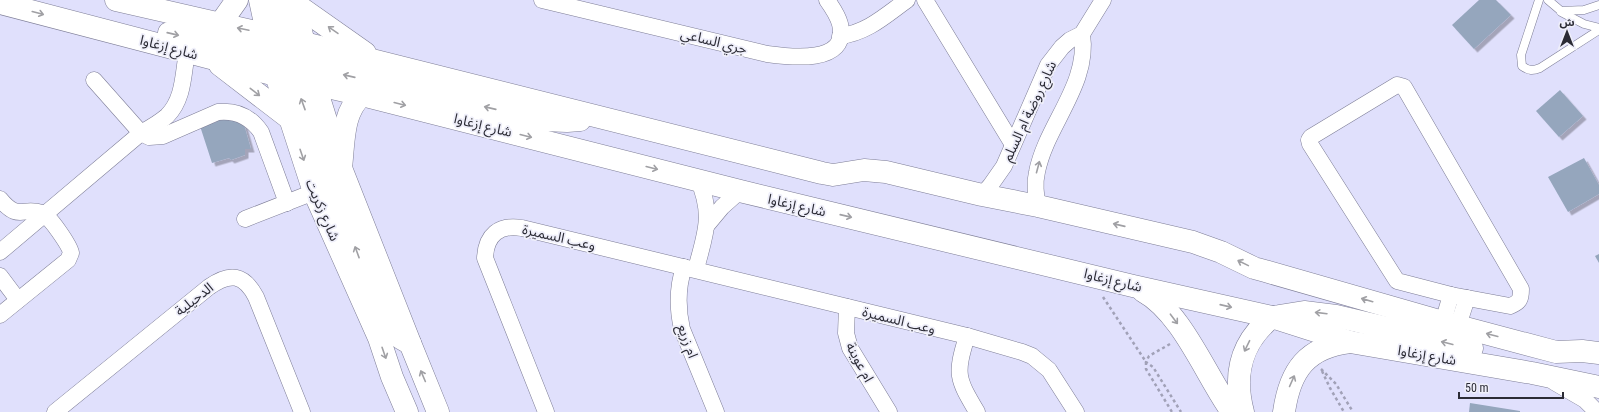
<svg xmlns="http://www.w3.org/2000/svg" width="1599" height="412" font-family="'Roboto Condensed','Noto Sans Arabic',sans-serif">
<defs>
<filter id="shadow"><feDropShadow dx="3.5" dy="3.5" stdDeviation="0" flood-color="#0004"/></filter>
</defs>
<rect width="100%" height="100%" fill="#e0e0fc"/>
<!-- building -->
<g fill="#95a6bd" filter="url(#shadow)">
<polygon points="1479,0 1496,0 1511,15 1474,49 1452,25"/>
<polygon points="1560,90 1583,116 1559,137 1536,111"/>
<polygon points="241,114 251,149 245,149 245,155 231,160 229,158 212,163 200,126 216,122 216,118"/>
<polygon points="1584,158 1599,185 1599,194 1568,212 1548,177"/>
<polygon points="1599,254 1599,263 1595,256"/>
<polygon points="1470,403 1520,411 1520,412 1469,412"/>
</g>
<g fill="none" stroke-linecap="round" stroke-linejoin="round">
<!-- service casing -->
<g stroke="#7d7d96" stroke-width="9">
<g id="service">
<path d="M1539,0L1521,55L1522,66C1529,71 1533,71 1540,68L1599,30"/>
<polyline points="1548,0 1561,11 1584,10 1599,5"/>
<polyline points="1561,12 1584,24 1599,28"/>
</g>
</g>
<!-- minor casing -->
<g stroke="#7d7d96" stroke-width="17">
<g id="minor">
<path d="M542,0L767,54C789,57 850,65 840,24C838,16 832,7 827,0"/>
<polyline points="925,0 1012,143"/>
<path d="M840,36C867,33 886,15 907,0"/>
<path d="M94,80L141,133L149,137L163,136L218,112C236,110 250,116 261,132L287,203"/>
<path d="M1397,85L1404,87L1521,289C1521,299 1520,302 1510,306L1451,295L1397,281L1310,144L1309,140L1311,137Z"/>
<polyline points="982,195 990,186 1004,166 1048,65 1062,47 1070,40 1082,34 1103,0"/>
<path d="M0,199C19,222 22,206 42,213C49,215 70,246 71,253L68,260L0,315"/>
<path d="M1038,206C1036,195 1034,184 1037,172C1046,125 1090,84 1082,34"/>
<polyline points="245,219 314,192"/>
<polyline points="707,225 722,207 740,191"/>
<path d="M0,252L141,133C150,128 159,123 167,116C184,99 183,74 187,52"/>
<path d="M684,267C677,288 677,307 682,329L716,412"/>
<path d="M696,269C705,234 714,216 698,179"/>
<polyline points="0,276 18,300"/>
<polyline points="847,307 846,333 850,348 889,412"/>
<polyline points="1443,322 1451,295"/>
<polyline points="1458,326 1467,298"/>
<path d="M967,336C955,375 957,378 977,412"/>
<polyline points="1554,382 1585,400 1597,412"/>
<path d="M55,412L209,287C230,272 244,274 256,297L302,412"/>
<path d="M546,412L485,258C486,235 499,224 522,228L967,336L1022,352L1032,356L1049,370L1076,412"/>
</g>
</g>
<!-- secondary casing -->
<g stroke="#7d7d96" stroke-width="23">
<g id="secondary">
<polyline points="260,0 276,75 314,192 379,338 392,377 407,412"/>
<polyline points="294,0 309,66 341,168 410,343 438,412"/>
</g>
</g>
<!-- primary casing -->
<g stroke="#7d7d96" stroke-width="23">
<g id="primary">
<polyline points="116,0 304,43 822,173 833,175 864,170 886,172 982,195 1038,206 1193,242 1221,252 1254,268 1265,271 1443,322 1556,352 1582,351 1599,353"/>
<polyline points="275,0 282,38 286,50"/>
<polyline points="0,3 276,75 362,95 740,191 1133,286 1272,317 1350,342 1532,373 1599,387"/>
<polyline points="294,3 365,53"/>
<polyline points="220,24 237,0"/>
<polyline points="169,33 270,55 282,56 290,53"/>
<path d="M266,35L282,56L292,75L381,316C388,329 396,337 410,343"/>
<polyline points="220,65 289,118"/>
<path d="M277,74C286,66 297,65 309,66L543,120L567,121L580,120"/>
<path d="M341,168C344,143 342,112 362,95"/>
<path d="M1143,291C1182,312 1206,376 1232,412"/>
<polyline points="1279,316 1304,312 1336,316 1472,348"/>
<path d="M1243,412C1233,374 1241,342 1272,317"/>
<path d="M1284,412C1290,370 1307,347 1350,342"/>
</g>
</g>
<!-- path -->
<g stroke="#a1a1b7" stroke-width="2.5" stroke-dasharray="3 3" stroke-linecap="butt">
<polyline points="1103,297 1146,362 1146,369 1172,412"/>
<polyline points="1170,344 1149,356 1146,362 1153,367 1181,412"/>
<polyline points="1321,369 1336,384 1353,412"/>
<polyline points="1322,371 1330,388 1344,412"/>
</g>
<!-- service -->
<use href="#service" stroke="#fff" stroke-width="8"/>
<!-- minor -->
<use href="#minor" stroke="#fff" stroke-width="16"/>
<!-- secondary -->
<use href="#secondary" stroke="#fff" stroke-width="22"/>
<!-- primary -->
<use href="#primary" stroke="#fff" stroke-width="22"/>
</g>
<!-- one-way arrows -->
<defs><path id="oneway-shaft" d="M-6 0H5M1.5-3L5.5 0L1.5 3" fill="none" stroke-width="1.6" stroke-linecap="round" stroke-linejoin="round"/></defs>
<g stroke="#a0a0a4">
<use href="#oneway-shaft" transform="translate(38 13) rotate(15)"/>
<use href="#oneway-shaft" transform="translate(243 29) rotate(-168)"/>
<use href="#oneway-shaft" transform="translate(333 30) rotate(-145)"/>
<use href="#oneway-shaft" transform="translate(173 34) rotate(13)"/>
<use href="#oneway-shaft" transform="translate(349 76) rotate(-167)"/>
<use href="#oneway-shaft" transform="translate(255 92) rotate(38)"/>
<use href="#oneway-shaft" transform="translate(303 104) rotate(-110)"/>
<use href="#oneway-shaft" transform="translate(400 104) rotate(14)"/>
<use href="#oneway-shaft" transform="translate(490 108) rotate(-167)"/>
<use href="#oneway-shaft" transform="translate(526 136) rotate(14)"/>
<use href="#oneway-shaft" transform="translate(302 155) rotate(71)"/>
<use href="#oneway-shaft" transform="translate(1038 167) rotate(-75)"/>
<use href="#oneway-shaft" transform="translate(652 168) rotate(14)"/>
<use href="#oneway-shaft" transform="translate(846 216) rotate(13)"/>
<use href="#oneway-shaft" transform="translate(1119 225) rotate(-167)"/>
<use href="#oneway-shaft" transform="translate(357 252) rotate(-110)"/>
<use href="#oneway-shaft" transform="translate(1243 263) rotate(-154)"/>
<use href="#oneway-shaft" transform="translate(1367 300) rotate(-164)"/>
<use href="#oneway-shaft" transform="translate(1226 306) rotate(13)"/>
<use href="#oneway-shaft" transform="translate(1321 313) rotate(-173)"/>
<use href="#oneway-shaft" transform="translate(1174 319) rotate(53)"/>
<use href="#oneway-shaft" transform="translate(1492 335) rotate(-165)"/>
<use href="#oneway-shaft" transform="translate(1447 343) rotate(-166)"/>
<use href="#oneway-shaft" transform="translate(1247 346) rotate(116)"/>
<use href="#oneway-shaft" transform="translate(384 353) rotate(71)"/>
<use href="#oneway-shaft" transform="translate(423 376) rotate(-113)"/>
<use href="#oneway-shaft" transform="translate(1292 381) rotate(-66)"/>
</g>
<g text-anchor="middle" stroke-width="3.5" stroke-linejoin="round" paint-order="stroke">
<!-- street labels -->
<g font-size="14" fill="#2b2b35" stroke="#efeffa">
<text transform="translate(714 41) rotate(14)" y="5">جري الساعي</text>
<text transform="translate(169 47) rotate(15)" y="5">شارع إزغاوا</text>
<text transform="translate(1029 111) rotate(-65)" y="5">شارع روضة ام السلم</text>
<text transform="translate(483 125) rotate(14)" y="5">شارع إزغاوا</text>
<text transform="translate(797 205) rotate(13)" y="5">شارع إزغاوا</text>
<text transform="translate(323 210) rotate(67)" y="5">شارع زكريت</text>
<text transform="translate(559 237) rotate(13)" y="5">وعب السميرة</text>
<text transform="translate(1113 280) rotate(14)" y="5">شارع إزغاوا</text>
<text transform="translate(194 299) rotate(-38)" y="5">الدحيلية</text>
<text transform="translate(899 320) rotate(14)" y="5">وعب السميرة</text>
<text transform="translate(688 341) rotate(70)" y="5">ام زريع</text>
<text transform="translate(1427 355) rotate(10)" y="5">شارع إزغاوا</text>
<text transform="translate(860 362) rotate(62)" y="5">ام عوينة</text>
</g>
</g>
<!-- north arrow -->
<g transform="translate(1567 32)" stroke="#efeffa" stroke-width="3" paint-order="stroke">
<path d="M0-3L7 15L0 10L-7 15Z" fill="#2b2b35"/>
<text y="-6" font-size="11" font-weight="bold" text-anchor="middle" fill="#2b2b35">ش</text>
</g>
<!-- scale -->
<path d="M1459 392v6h104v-6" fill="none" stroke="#2b2b35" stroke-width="2"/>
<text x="1465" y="392" font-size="12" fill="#2b2b35" stroke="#efeffa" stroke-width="3" paint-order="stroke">50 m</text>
</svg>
